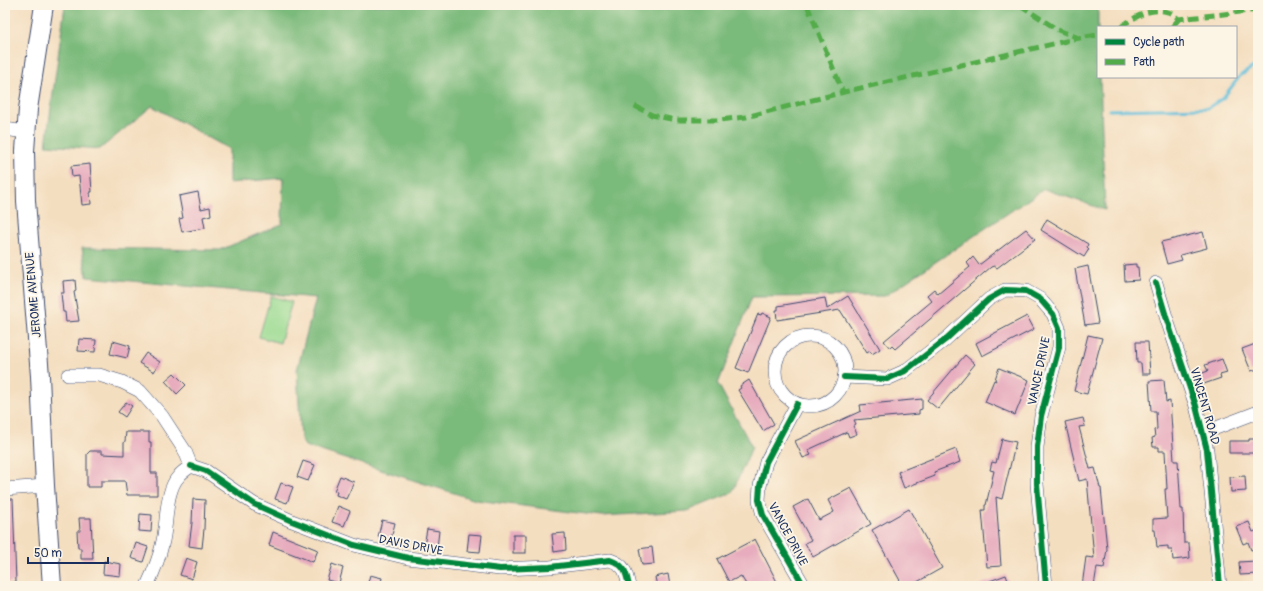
<svg xmlns="http://www.w3.org/2000/svg" width="1263" height="591" font-family="Pangolin,sans-serif">
<rect width="100%" height="100%" fill="#fcf5e5"/>
<filter id="ink" filterUnits="userSpaceOnUse"><feTurbulence type="fractalNoise" baseFrequency=".025" numOctaves="2"/><feDisplacementMap in="SourceGraphic" scale="8" xChannelSelector="R" yChannelSelector="G"/><feConvolveMatrix kernelMatrix="1 2 1 2 8 2 1 2 1" color-interpolation-filters="sRGB"/></filter>
<filter id="wash" filterUnits="userSpaceOnUse"><feTurbulence type="fractalNoise" baseFrequency=".012" numOctaves="4" result="noise"/><feDisplacementMap in="SourceGraphic" scale="16" xChannelSelector="R" yChannelSelector="G"/><feGaussianBlur stdDeviation="0.9" result="paint"/><feColorMatrix in="noise" values="0 0 0 0 0 0 0 0 0 0 0 0 0 0 0 0 0 1.4 0 .05"/><feComposite in="paint" operator="in"/></filter>
<g filter="url(#wash)">
<rect width="100%" height="100%" fill="#f4dec0"/>
<!-- green -->
<polygon fill="#99da90" stroke="#5a8477" points="271,296 292,302 280,343 259,337"/>
<!-- forest -->
<polygon fill="#7aba7a" stroke="#4a746c" points="65,5 1098,5 1098,77 1100,77 1105,210 1044,189 885,296 752,297 718,384 752,447 732,493 687,511 602,516 476,500 305,446 301,439 297,370 316,298 87,277 82,248 220,250 282,224 283,178 229,183 229,149 152,106 100,149 46,145"/>
<g fill="none" stroke-linecap="round" stroke-linejoin="round">
<!-- stream -->
<polyline stroke="#5bbdda" stroke-width="3" points="1109,110 1208,108 1223,98 1240,76 1258,64"/>
</g>
<g id="blocks">
<!-- building -->
<g fill="#e7acbe">
<polygon points="90,164 92,192 90,192 91,204 82,205 79,176 72,177 71,166"/>
<polygon points="198,192 201,209 210,207 211,215 203,217 205,228 182,232 179,219 183,218 179,196"/>
<polygon points="1047,219 1088,244 1087,247 1089,249 1084,257 1041,230"/>
<polygon points="1026,229 1035,239 997,268 994,266 991,267 895,349 892,346 890,348 884,341 932,301 927,295 934,289 938,294 970,267 967,263 973,257 979,265"/>
<polygon points="1203,232 1207,248 1180,255 1182,260 1167,264 1161,242"/>
<polygon points="1136,264 1136,267 1138,267 1139,280 1125,281 1124,265"/>
<polygon points="1088,266 1098,323 1085,325 1075,269"/>
<polygon points="75,280 76,291 74,292 79,321 66,322 65,312 63,312 61,293 64,293 63,281"/>
<polygon points="848,296 880,349 872,354 870,351 867,353 840,310 777,320 776,310 778,310 778,306 825,298 827,309"/>
<polygon points="762,313 771,317 748,373 736,368 758,314 761,315"/>
<polygon points="1027,316 1034,329 982,356 976,343"/>
<polygon points="1088,335 1102,338 1087,394 1074,391"/>
<polygon points="79,339 96,340 95,352 78,351"/>
<polygon points="113,341 130,346 127,358 110,354"/>
<polygon points="1136,342 1148,342 1150,374 1142,374 1141,363 1137,363"/>
<polygon points="1258,343 1258,369 1251,371 1242,349"/>
<polygon points="146,353 160,362 154,372 139,363"/>
<polygon points="965,355 975,364 938,409 927,400"/>
<polygon points="1222,359 1227,373 1220,375 1221,378 1198,386 1195,376 1208,371 1205,365"/>
<polygon points="999,368 1029,380 1015,415 985,402 994,380 996,381 995,379"/>
<polygon points="174,373 186,385 177,394 165,381"/>
<polygon points="749,380 774,424 763,431 738,390 741,388 740,386"/>
<polygon points="1164,380 1166,402 1170,401 1174,461 1178,461 1181,509 1183,509 1184,543 1189,543 1190,558 1173,560 1172,550 1168,550 1168,546 1157,547 1155,530 1153,530 1153,519 1167,518 1165,489 1167,489 1165,451 1159,451 1159,447 1153,447 1152,438 1155,437 1154,430 1157,429 1156,411 1151,411 1149,381"/>
<polygon points="922,399 922,409 919,410 919,414 854,420 856,424 853,426 857,434 849,437 847,432 808,450 811,455 803,458 795,441 861,411 860,405"/>
<polygon points="126,402 132,406 125,417 118,412"/>
<polygon points="1083,418 1085,426 1079,427 1090,469 1095,468 1100,488 1101,488 1107,549 1104,568 1097,567 1094,586 1082,586 1086,557 1094,558 1087,479 1079,481 1065,422"/>
<polygon points="126,432 149,432 149,442 151,442 151,473 157,473 157,495 127,495 125,481 101,481 101,487 87,487 87,454 90,451 102,451 102,454 124,455 124,443 125,441"/>
<polygon points="1002,439 1016,442 1002,499 996,497 1001,566 987,567 982,510 985,510 985,505 986,505 994,471 990,470 992,462 996,463"/>
<polygon points="1249,439 1258,439 1258,453 1229,453 1229,441 1249,441"/>
<polygon points="956,449 960,462 934,472 935,476 904,488 898,472"/>
<polygon points="303,461 315,465 308,481 297,477"/>
<polygon points="340,476 354,482 346,499 336,495 337,492 334,491"/>
<polygon points="1245,476 1246,491 1231,492 1230,477"/>
<polygon points="281,483 293,487 287,503 275,499"/>
<polygon points="851,488 871,524 813,557 805,543 811,540 793,507 808,499 819,520 834,512 828,500"/>
<polygon points="5,499 13,499 16,582 5,583"/>
<polygon points="193,499 205,500 204,529 202,548 189,546 192,523"/>
<polygon points="338,506 350,511 344,526 332,522"/>
<polygon points="909,509 942,568 910,586 903,586 872,530"/>
<polygon points="140,514 152,515 151,532 139,531"/>
<polygon points="79,518 91,518 93,559 81,559 81,548 78,548 77,531 80,531"/>
<polygon points="382,520 395,523 391,539 378,537"/>
<polygon points="1249,522 1253,532 1258,530 1258,548 1251,550 1248,542 1243,544 1236,527"/>
<polygon points="427,529 439,531 437,548 424,546"/>
<polygon points="273,532 318,550 313,562 269,545"/>
<polygon points="565,533 566,550 554,552 552,534"/>
<polygon points="469,534 482,535 480,552 467,551"/>
<rect x="513" y="535" width="13" height="18"/>
<polygon points="755,539 774,576 779,586 747,586 741,576 729,582 717,559"/>
<polygon points="136,543 148,547 143,562 131,558"/>
<polygon points="652,547 654,564 642,565 639,549"/>
<polygon points="186,558 197,562 192,579 180,575"/>
<polygon points="104,561 121,564 120,576 103,574"/>
<polygon points="1256,561 1258,574 1240,575 1239,562"/>
<polygon points="332,564 343,568 339,583 327,580"/>
<polygon points="668,574 670,586 657,586 655,577"/>
<polygon points="370,575 382,578 380,586 367,586"/>
<polygon points="1006,575 1010,586 979,586 979,585"/>
</g>
</g>
</g>
<g filter="url(#ink)">
<use href="#blocks" fill-opacity="0" stroke="#3c496d" stroke-width="1"/>
<g fill="none" stroke-linecap="round" stroke-linejoin="round">
<!-- street casing -->
<g stroke="#3c496d" stroke-width="14">
<g id="street">
<polyline points="5,129 25,132"/>
<polyline points="1156,283 1167,320 1196,406 1207,450 1220,586"/>
<circle cx="810" cy="371" r="35"/>
<polyline points="68,375 99,375 122,382 140,391 162,416 185,451 191,466"/>
<polyline points="844,377 887,379 905,371 945,340 989,299 1005,290 1026,291 1040,299 1053,314 1059,328 1059,347 1041,416 1037,447 1037,484 1046,586"/>
<polyline points="797,404 766,462 760,486 759,500 763,515 804,586"/>
<polyline points="1203,433 1258,412"/>
<path d="M191,466L206,471L254,504L292,521L354,545L408,558L500,569L550,567L610,560C625,565 626,572 629,586"/>
<polyline points="5,489 45,486"/>
<path d="M147,586C153,573 159,559 162,545C168,525 164,492 179,476C182,472 187,469 191,466"/>
</g>
</g>
<!-- secondary casing -->
<g stroke="#3c496d" stroke-width="20">
<polyline id="secondary" points="44,5 28,109 25,151 26,201 40,376 45,486 52,586"/>
</g>
<!-- street -->
<use href="#street" stroke="#fff" stroke-width="13"/>
<!-- secondary -->
<use href="#secondary" stroke="#fff" stroke-width="18"/>
<!-- quiet -->
<g stroke="#52ab49" stroke-width="5" stroke-dasharray="10 5" stroke-linecap="butt">
<polyline points="807,5 843,92"/>
<polyline points="1020,5 1058,30 1079,38 1098,35"/>
<path d="M1121,27C1134,17 1151,7 1168,12C1172,13 1176,17 1179,19L1258,10"/>
<polyline points="1172,27 1179,19"/>
<polyline points="635,106 652,115 675,120 720,120 746,117 852,90 1079,38"/>
</g>
<!-- cycleway casing -->
<g stroke="#fcf5e5" stroke-width="8">
<g id="cycleway">
<polyline points="1156,283 1167,320 1196,406 1207,450 1220,586"/>
<polyline points="844,377 887,379 905,371 945,340 989,299 1005,290 1026,291 1040,299 1053,314 1059,328 1059,347 1041,416 1037,447 1037,484 1046,586"/>
<polyline points="797,404 766,462 760,486 759,500 763,515 804,586"/>
<path d="M191,466L206,471L254,504L292,521L354,545L408,558L500,569L550,567L610,560C625,565 626,572 629,586"/>
</g>
</g>
<!-- cycleway -->
<use href="#cycleway" stroke="#00873e" stroke-width="6"/>
</g>
</g>
<g text-anchor="middle" stroke-width="3.5" stroke-linejoin="round" paint-order="stroke">
<!-- street labels -->
<g font-size="12" fill="#1b2f5e" stroke="#fcf5e5">
<text transform="translate(33 295) rotate(-95)" y="4">JEROME AVENUE</text>
<text transform="translate(1039 371) rotate(-78)" y="4">VANCE DRIVE</text>
<text transform="translate(1205 406) rotate(74)" y="4">VINCENT ROAD</text>
<text transform="translate(788 534) rotate(62)" y="4">VANCE DRIVE</text>
<text transform="translate(411 545) rotate(11)" y="4">DAVIS DRIVE</text>
</g>
</g>
<!-- margin -->
<rect width="1263" height="591" fill="none" stroke="#fcf5e5" stroke-width="20"/>
<!-- legend -->
<rect x="1097" y="26" width="140" height="52" fill="#fcf5e5" stroke="#a2a6af"/>
<rect x="1105" y="39" width="20" height="6" fill="#00873e" stroke="#a2a6af"/>
<text x="1133" y="46" font-size="12" fill="#1b2f5e">Cycle path</text>
<rect x="1105" y="59" width="20" height="6" fill="#52ab49" stroke="#a2a6af"/>
<text x="1133" y="66" font-size="12" fill="#1b2f5e">Path</text>
<!-- scale -->
<path d="M28 557v6h80v-6" fill="none" stroke="#1b2f5e" stroke-width="2"/>
<text x="34" y="557" font-size="12" fill="#1b2f5e" stroke="#fcf5e5" stroke-width="3" paint-order="stroke">50 m</text>
</svg>
